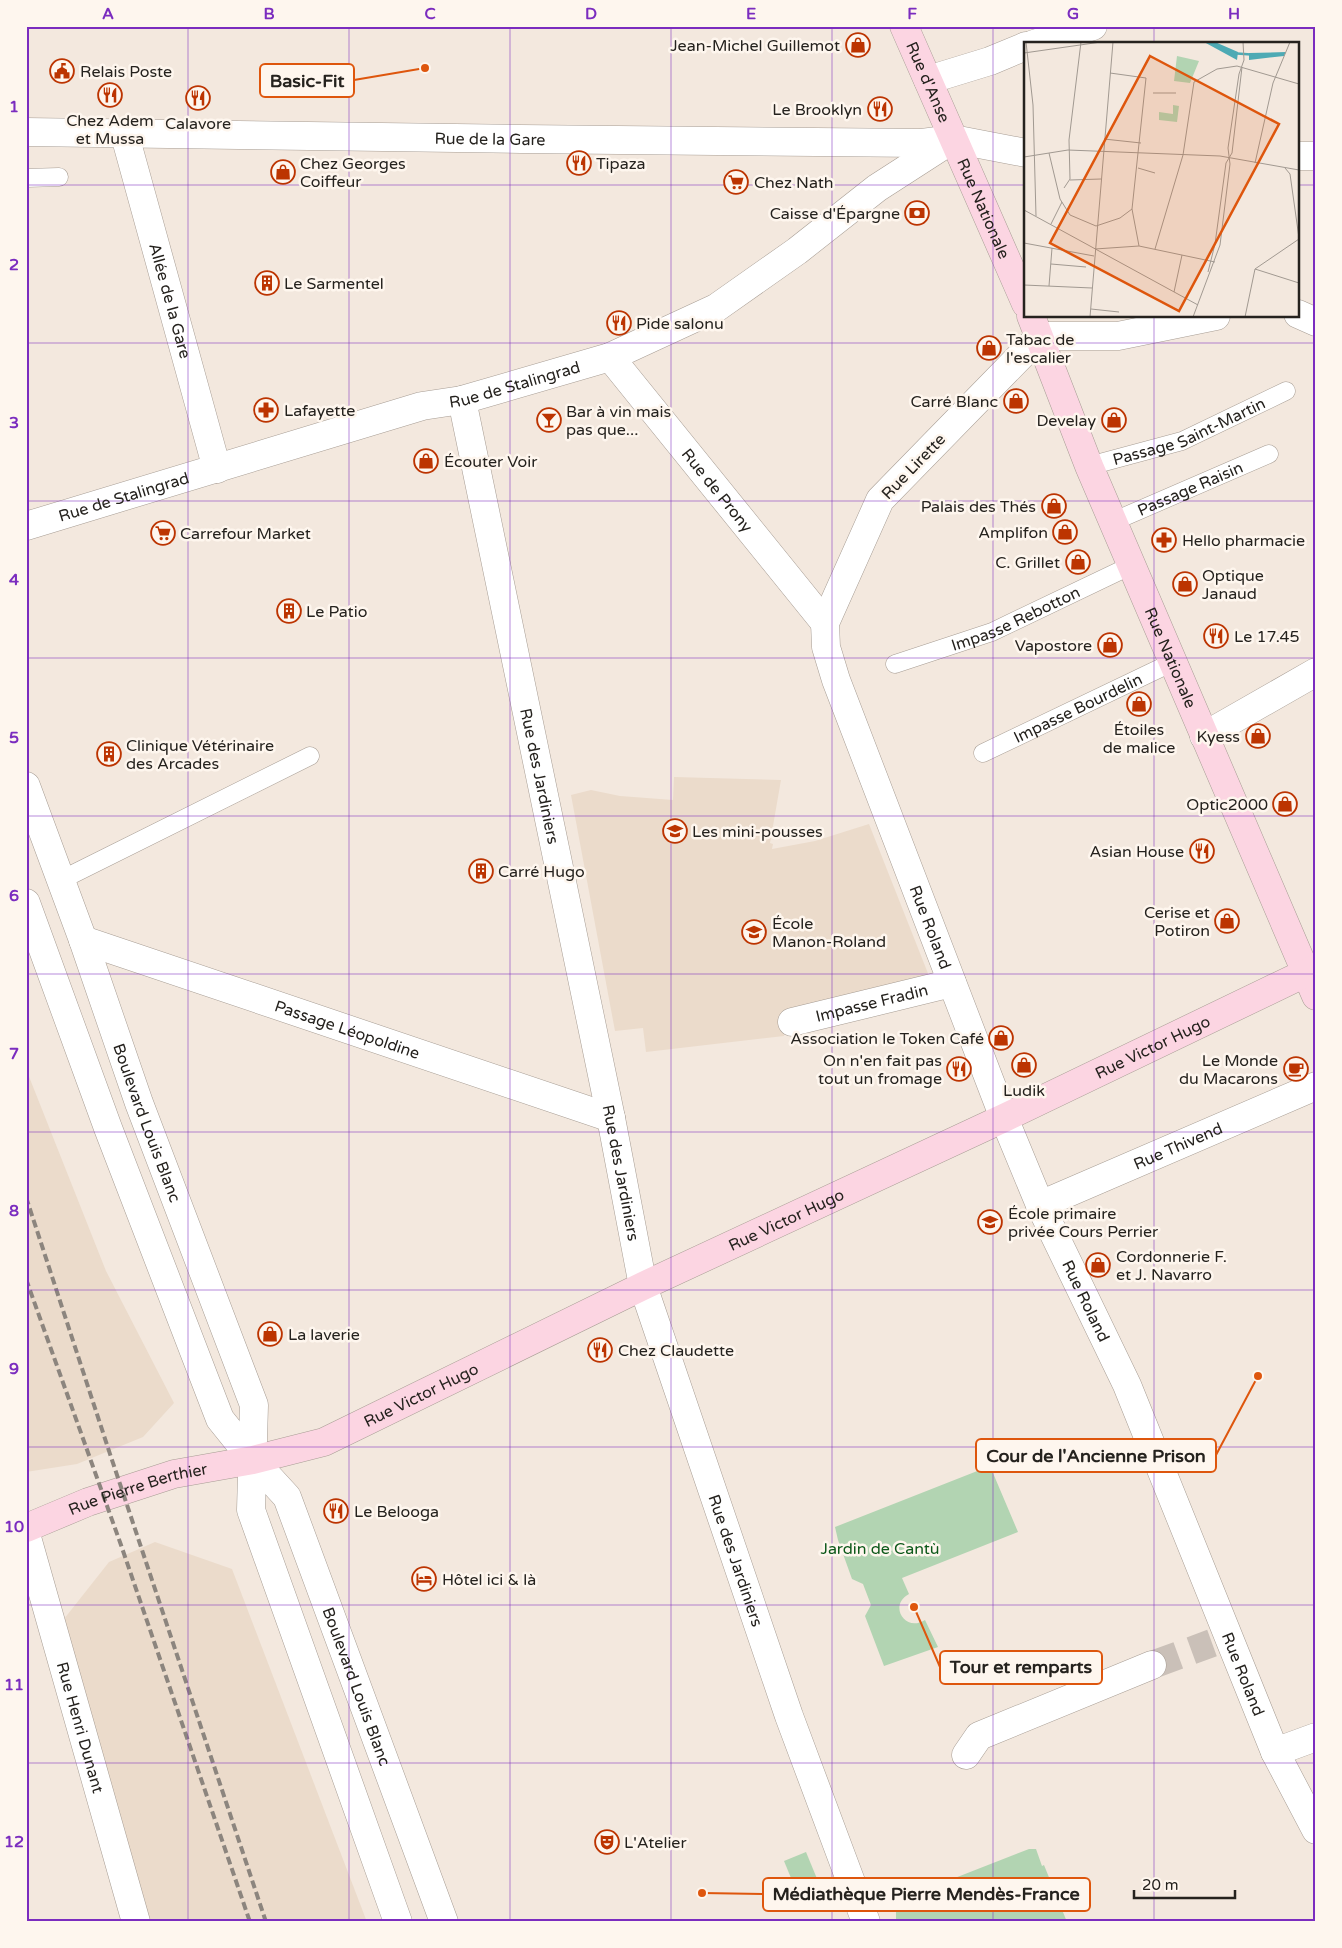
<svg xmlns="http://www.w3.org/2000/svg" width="1342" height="1948" font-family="'Varela Round',sans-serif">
<rect width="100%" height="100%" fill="#f3e8de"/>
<!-- built -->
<g fill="#ebdbcb">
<polygon points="674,777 781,780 770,843 773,844 772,849 815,841 869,824 929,976 785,1012 784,1036 646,1052 643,1028 615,1031 571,795 591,790 620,796 673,800"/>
<polygon points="26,1069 106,1271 174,1403 143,1437 77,1464 26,1472"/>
<polygon points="155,1542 232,1569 367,1922 144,1922 64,1619 109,1562"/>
</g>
<!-- green -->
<g fill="#b2d4b2">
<path d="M990,1466L1018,1532L902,1578L909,1594C888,1605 905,1633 925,1620L938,1647L884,1666L865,1616L871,1605L863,1584L852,1579L838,1540L835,1527Z"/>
<polygon points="1029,1849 1036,1849 1042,1866 1044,1865 1067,1922 896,1922 896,1901"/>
<polygon points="806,1852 827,1903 805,1912 784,1861"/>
</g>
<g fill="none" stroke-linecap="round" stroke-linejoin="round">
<!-- street-tunnel -->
<polyline stroke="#cac0b8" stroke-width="28" stroke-dasharray="28 14" stroke-linecap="butt" points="1152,1665 1212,1643"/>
<!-- lane casing -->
<g stroke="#a79d94" stroke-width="19">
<g id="lane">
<polyline points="26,178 59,177"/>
<path id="s1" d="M1089,466L1182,441L1286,391"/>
<path id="s2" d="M1112,522L1269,454"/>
<path id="s3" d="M895,664L992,632L1132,565"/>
<path id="s4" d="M983,753L1173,662"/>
<polyline points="61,880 310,756"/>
</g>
</g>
<!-- street casing -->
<g stroke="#a79d94" stroke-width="29">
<g id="street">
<polyline points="1034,44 1093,26"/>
<polyline points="928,80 990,61 1026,46"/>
<path id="s5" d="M26,132L521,139L922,143L953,139L1026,153"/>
<path id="s6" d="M124,132L217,469"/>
<polyline points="1298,156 1316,156"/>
<polyline points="1298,314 1316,322"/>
<path id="s7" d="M1216,316L1118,336H1040L880,500L825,623L826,647L836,680L1004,1118L1040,1205L1127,1385L1275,1752L1316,1830"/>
<path id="s8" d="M610,357L825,623"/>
<path id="s9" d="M462,400L611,1118L643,1286L789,1716L866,1922"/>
<path id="s10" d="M26,526L422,406L462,400L610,357L716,308L797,251L877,188L953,139"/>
<polyline points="1204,736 1316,672"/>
<path id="s11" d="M26,786L83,940L139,1103L254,1405L251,1510L398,1922"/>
<path id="s12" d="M26,903L108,1128L220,1419L253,1460L287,1497L444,1922"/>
<path id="s13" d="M83,940L611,1118"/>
<path id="s14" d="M792,1022L952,983"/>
<path id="s15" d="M1040,1205L1316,1086"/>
<path id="s16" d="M26,1534L136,1922"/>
<polyline points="1275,1752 1316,1737"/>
<polyline points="966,1755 979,1736 1152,1665"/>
</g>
</g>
<!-- secondary casing -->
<g stroke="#a79d94" stroke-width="29">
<g id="secondary">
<path id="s17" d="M904,26L1026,304"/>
<path id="s18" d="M1031,316L1089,466L1316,996"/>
<path id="s19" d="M26,1528L88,1502L174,1474L253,1460L324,1442L643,1286L1004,1118L1316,968"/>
</g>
</g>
<!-- lane -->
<use href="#lane" stroke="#fff" stroke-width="18"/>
<!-- street -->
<use href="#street" stroke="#fff" stroke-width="28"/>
<!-- secondary -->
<use href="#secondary" stroke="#fcd5e2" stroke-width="28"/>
<!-- rail -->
<g stroke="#8c857e" stroke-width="4" stroke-dasharray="8 4" stroke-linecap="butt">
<polyline points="26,1197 110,1454 266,1922"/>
<polyline points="26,1279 121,1545 250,1922"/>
</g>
</g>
<!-- grid -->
<path fill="none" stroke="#7b2cbf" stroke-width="1" stroke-opacity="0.55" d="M188,26V1922M349,26V1922M510,26V1922M671,26V1922M832,26V1922M993,26V1922M1154,26V44M26,185H1026M1298,185H1316M1154,316V1922M26,343H1316M26,501H1316M26,658H1316M26,816H1316M26,974H1316M26,1132H1316M26,1290H1316M26,1447H1316M26,1605H1316M26,1763H1316"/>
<!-- icons -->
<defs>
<g id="shop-ring" transform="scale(1.25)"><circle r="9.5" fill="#fef6ee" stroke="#bc3401" stroke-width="1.5"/><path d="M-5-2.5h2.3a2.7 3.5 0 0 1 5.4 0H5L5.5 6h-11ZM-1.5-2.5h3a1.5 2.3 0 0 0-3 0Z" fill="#bc3401"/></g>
<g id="civic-ring" transform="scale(1.25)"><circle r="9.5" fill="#fef6ee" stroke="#bc3401" stroke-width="1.5"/><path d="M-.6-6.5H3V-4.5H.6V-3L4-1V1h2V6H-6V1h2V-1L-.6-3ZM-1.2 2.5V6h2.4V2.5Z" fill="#bc3401"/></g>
<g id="restaurant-ring" transform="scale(1.25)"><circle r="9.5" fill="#fef6ee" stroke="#bc3401" stroke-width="1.5"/><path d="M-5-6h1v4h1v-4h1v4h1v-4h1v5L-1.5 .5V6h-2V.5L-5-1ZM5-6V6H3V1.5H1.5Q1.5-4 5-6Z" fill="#bc3401"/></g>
<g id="supermarket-ring" transform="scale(1.25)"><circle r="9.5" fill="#fef6ee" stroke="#bc3401" stroke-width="1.5"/><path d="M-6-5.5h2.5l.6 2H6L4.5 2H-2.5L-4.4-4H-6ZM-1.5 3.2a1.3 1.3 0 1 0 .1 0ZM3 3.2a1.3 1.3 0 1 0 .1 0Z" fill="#bc3401"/></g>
<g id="bank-ring" transform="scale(1.25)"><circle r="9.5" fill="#fef6ee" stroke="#bc3401" stroke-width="1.5"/><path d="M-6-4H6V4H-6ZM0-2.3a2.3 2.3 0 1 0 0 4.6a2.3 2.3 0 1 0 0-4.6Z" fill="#bc3401"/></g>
<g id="building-ring" transform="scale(1.25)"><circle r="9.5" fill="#fef6ee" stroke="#bc3401" stroke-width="1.5"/><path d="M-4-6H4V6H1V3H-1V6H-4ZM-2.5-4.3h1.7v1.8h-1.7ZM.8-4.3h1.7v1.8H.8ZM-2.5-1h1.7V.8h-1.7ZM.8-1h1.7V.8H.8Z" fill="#bc3401"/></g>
<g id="pharmacy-ring" transform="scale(1.25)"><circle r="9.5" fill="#fef6ee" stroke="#bc3401" stroke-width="1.5"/><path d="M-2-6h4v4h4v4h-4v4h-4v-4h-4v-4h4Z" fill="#bc3401"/></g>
<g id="bar-ring" transform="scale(1.25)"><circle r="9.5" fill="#fef6ee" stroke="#bc3401" stroke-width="1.5"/><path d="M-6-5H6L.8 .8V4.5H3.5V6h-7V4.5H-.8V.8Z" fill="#bc3401"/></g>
<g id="school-ring" transform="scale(1.25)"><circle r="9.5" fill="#fef6ee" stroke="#bc3401" stroke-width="1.5"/><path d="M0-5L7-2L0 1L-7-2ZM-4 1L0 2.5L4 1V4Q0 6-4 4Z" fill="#bc3401"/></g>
<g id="cafe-ring" transform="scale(1.25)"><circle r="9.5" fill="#fef6ee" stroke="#bc3401" stroke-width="1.5"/><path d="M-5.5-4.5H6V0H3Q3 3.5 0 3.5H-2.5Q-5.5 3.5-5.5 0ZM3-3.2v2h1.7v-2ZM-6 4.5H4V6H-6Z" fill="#bc3401"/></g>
<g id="hotel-ring" transform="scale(1.25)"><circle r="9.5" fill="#fef6ee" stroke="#bc3401" stroke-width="1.5"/><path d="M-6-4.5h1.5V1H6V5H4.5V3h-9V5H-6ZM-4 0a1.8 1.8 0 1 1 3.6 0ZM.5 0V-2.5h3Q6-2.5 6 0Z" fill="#bc3401"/></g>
<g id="theatre-ring" transform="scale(1.25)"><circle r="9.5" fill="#fef6ee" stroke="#bc3401" stroke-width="1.5"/><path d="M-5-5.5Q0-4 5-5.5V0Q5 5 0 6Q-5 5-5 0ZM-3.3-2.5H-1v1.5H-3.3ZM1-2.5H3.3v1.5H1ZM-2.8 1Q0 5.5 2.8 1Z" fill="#bc3401"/></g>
</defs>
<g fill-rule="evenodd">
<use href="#shop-ring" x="858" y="45"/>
<use href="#civic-ring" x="62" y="71"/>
<use href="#restaurant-ring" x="110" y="95"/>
<use href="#restaurant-ring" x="198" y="98"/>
<use href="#restaurant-ring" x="880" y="109"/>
<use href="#restaurant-ring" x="579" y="163"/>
<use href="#shop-ring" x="283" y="172"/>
<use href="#supermarket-ring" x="736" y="182"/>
<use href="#bank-ring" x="917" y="213"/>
<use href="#building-ring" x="267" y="283"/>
<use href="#restaurant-ring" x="619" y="323"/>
<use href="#shop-ring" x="989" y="348"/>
<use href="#shop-ring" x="1016" y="401"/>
<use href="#pharmacy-ring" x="266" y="410"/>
<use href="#bar-ring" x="549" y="420"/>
<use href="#shop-ring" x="1114" y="420"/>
<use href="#shop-ring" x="426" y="461"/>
<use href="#shop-ring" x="1054" y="506"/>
<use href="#shop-ring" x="1065" y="532"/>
<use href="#supermarket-ring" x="163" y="533"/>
<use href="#pharmacy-ring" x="1164" y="540"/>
<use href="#shop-ring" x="1078" y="562"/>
<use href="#shop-ring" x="1185" y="584"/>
<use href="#building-ring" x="289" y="611"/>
<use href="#restaurant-ring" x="1216" y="636"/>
<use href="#shop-ring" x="1110" y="645"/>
<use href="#shop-ring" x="1139" y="704"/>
<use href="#shop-ring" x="1258" y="736"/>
<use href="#building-ring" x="109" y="754"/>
<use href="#shop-ring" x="1285" y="804"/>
<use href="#school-ring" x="675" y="831"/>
<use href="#restaurant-ring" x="1202" y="851"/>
<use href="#building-ring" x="481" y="871"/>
<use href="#shop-ring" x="1227" y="921"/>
<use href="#school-ring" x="754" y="932"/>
<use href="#shop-ring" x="1001" y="1038"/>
<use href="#shop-ring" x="1024" y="1065"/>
<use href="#restaurant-ring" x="959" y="1069"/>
<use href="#cafe-ring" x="1296" y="1069"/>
<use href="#school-ring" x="990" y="1222"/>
<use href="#shop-ring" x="1098" y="1265"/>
<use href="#shop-ring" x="270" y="1334"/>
<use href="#restaurant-ring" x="600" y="1350"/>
<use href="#restaurant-ring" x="336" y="1511"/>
<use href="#hotel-ring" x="424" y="1579"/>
<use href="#theatre-ring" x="607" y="1842"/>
</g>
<g text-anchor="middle" stroke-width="5" stroke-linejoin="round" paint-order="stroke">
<!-- poi labels -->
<g font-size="16" fill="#25221e" stroke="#fef6ee" text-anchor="start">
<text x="840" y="51" text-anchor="end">Jean-Michel Guillemot</text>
<text x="80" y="77">Relais Poste</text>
<text x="862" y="115" text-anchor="end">Le Brooklyn</text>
<text x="110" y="126" text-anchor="middle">Chez Adem<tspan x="110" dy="18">et Mussa</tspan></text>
<text x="198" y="129" text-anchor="middle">Calavore</text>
<text x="300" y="169">Chez Georges<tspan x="300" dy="18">Coiffeur</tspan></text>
<text x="596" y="169">Tipaza</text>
<text x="754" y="188">Chez Nath</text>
<text x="900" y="219" text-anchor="end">Caisse d'Épargne</text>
<text x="284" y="289">Le Sarmentel</text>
<text x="636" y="329">Pide salonu</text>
<text x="1006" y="345">Tabac de<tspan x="1006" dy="18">l'escalier</tspan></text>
<text x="998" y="407" text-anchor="end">Carré Blanc</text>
<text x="284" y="416">Lafayette</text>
<text x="566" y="417">Bar à vin mais<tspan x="566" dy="18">pas que...</tspan></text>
<text x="1096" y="426" text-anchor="end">Develay</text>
<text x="444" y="467">Écouter Voir</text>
<text x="1036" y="512" text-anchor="end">Palais des Thés</text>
<text x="1048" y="538" text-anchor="end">Amplifon</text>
<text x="180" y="539">Carrefour Market</text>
<text x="1182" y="546">Hello pharmacie</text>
<text x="1060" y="568" text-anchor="end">C. Grillet</text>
<text x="1202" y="581">Optique<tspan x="1202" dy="18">Janaud</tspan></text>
<text x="306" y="617">Le Patio</text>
<text x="1234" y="642">Le 17.45</text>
<text x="1092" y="651" text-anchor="end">Vapostore</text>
<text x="1139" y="735" text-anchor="middle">Étoiles<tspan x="1139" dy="18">de malice</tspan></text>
<text x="1240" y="742" text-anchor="end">Kyess</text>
<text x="126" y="751">Clinique Vétérinaire<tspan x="126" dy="18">des Arcades</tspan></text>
<text x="1268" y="810" text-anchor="end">Optic2000</text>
<text x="692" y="837">Les mini-pousses</text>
<text x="1184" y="857" text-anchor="end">Asian House</text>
<text x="498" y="877">Carré Hugo</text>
<text x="1210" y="918" text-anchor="end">Cerise et<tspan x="1210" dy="18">Potiron</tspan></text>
<text x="772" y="929">École<tspan x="772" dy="18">Manon-Roland</tspan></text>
<text x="984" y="1044" text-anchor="end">Association le Token Café</text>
<text x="942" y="1066" text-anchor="end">On n'en fait pas<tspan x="942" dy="18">tout un fromage</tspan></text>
<text x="1278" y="1066" text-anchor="end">Le Monde<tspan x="1278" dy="18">du Macarons</tspan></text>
<text x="1024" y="1096" text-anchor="middle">Ludik</text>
<text x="1008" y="1219">École primaire<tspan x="1008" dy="18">privée Cours Perrier</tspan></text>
<text x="1116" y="1262">Cordonnerie F.<tspan x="1116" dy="18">et J. Navarro</tspan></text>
<text x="288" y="1340">La laverie</text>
<text x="618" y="1356">Chez Claudette</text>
<text x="354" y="1517">Le Belooga</text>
<text x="442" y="1585">Hôtel ici &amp; là</text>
<text x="624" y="1848">L'Atelier</text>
</g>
<!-- street labels -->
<g font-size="16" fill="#25221e" stroke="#fef6ee">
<text dy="6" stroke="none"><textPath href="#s17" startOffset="61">Rue d'Anse</textPath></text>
<text dy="6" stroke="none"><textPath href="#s5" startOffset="464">Rue de la Gare</textPath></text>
<text dy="6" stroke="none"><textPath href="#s17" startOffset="199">Rue Nationale</textPath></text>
<text dy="6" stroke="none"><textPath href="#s6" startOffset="175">Allée de la Gare</textPath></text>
<text dy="6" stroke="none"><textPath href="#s10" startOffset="509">Rue de Stalingrad</textPath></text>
<text dy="6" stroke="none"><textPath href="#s1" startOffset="106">Passage Saint-Martin</textPath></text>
<text transform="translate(913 466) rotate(-46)" y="6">Rue Lirette</text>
<text dy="6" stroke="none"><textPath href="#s2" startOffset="85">Passage Raisin</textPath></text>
<text dy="6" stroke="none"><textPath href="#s8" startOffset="171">Rue de Prony</textPath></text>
<text dy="6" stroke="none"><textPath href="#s10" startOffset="102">Rue de Stalingrad</textPath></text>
<text dy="6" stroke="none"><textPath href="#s3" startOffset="129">Impasse Rebotton</textPath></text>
<text dy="6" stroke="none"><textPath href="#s18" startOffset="369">Rue Nationale</textPath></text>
<text dy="6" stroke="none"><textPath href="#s4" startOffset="105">Impasse Bourdelin</textPath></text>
<text dy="6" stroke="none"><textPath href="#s9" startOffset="384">Rue des Jardiniers</textPath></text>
<text dy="6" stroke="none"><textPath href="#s7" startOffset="865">Rue Roland</textPath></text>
<text dy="6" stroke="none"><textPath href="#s14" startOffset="82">Impasse Fradin</textPath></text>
<text dy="6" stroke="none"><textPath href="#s13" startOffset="279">Passage Léopoldine</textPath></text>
<text dy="6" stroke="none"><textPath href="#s19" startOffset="1229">Rue Victor Hugo</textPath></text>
<text dy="6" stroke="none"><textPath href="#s11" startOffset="358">Boulevard Louis Blanc</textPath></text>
<text dy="6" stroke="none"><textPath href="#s15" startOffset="150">Rue Thivend</textPath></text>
<text dy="6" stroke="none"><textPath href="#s9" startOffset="789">Rue des Jardiniers</textPath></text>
<text dy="6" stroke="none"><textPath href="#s19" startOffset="824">Rue Victor Hugo</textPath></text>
<text dy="6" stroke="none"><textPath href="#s7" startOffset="1270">Rue Roland</textPath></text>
<text dy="6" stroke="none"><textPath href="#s19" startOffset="419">Rue Victor Hugo</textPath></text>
<text dy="6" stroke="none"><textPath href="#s19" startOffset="119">Rue Pierre Berthier</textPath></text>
<text dy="6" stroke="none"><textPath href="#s9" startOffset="1194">Rue des Jardiniers</textPath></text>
<text dy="6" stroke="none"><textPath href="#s7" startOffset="1675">Rue Roland</textPath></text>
<text dy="6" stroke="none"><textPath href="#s12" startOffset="856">Boulevard Louis Blanc</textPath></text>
<text dy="6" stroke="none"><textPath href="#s16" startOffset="201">Rue Henri Dunant</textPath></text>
</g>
<!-- park labels -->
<g font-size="16" fill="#0c5819" stroke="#fef6ee">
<text x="880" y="1554">Jardin de Cantù</text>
</g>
</g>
<!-- overview -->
<g transform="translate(1024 42)">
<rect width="275" height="275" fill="#f3e8de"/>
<path d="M153,14L175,19L166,41L150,39ZM149,63L155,64L153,80L135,78V70L149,72Z" fill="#b2d4b2"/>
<path d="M180,0H191L214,10L213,18ZM262,10L260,14L225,18V11Z" fill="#4daab4"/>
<path fill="none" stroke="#4daab4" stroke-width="2.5" d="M206,11L234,13"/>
<path fill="none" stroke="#a19991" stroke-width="1" d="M2,0L9,63L12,174M0,11L77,0M86,31L122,36L108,167L115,204M129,51H152M80,97L117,101M25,111L36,157L46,173L72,184L96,176L108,167M0,115L44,108L196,114L275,128M231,121L249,41L266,0M114,126L131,131M261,126L266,132L275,196M46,138L77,137M40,146L46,137L45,98L57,0M0,168L174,263M27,182L38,160M0,201L70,214M71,207L115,204L191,220M131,207L159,113L170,40L193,27L213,24L275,42M27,222L62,225M231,227L275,197M231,227L275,241M184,230L191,202L202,121L208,111L218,25M0,243L68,246M25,244L28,206M150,250L158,213M67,267L95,270M66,275L89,0M169,275L196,203L206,122L204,106L215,32L220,18L219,0M221,275L231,227"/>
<path fill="#de560d" fill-opacity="0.15" stroke="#de560d" stroke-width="2.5" d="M126,14L255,82L155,269L26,201Z"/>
<rect width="275" height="275" fill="none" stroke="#25221e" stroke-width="2.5"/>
</g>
<!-- callouts -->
<path fill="none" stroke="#de560d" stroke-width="2" d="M425 68L354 80M1258 1376L1216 1455M914 1607L940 1667M702 1893L763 1894"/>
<g fill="#de560d" stroke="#fef6ee" stroke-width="2">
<circle cx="425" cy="68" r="5"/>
<circle cx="1258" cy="1376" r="5"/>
<circle cx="914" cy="1607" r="5"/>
<circle cx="702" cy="1893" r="5"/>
</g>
<g fill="#fef6ee" stroke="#de560d" stroke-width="2">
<rect x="260" y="64" width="94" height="33" rx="5"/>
<rect x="976" y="1439" width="240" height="33" rx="5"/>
<rect x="940" y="1651" width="162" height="33" rx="5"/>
<rect x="763" y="1878" width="327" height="33" rx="5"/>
</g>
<g font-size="18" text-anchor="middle" font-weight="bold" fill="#25221e">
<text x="307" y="87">Basic-Fit</text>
<text x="1096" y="1462">Cour de l'Ancienne Prison</text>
<text x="1021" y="1673">Tour et remparts</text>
<text x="926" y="1900">Médiathèque Pierre Mendès-France</text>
</g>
<!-- border -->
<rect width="1342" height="1948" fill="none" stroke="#fef6ee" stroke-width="55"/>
<!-- scale -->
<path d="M1134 1890v8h101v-8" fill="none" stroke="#25221e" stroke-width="2.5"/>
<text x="1142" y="1890" font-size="15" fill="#25221e" stroke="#fef6ee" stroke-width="4" paint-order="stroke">20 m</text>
<rect x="28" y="28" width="1286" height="1892" fill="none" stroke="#7b2cbf" stroke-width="2"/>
<g font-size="16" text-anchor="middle" font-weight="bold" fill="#7b2cbf">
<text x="108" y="19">A</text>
<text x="269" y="19">B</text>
<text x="430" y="19">C</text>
<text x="591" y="19">D</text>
<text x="751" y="19">E</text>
<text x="912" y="19">F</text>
<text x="1073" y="19">G</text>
<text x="1234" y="19">H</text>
<text x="14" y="112">1</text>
<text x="14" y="270">2</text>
<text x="14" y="428">3</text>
<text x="14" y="585">4</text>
<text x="14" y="743">5</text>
<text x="14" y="901">6</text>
<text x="14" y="1059">7</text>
<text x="14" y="1216">8</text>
<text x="14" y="1374">9</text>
<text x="14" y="1532">10</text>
<text x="14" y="1690">11</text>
<text x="14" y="1847">12</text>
</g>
</svg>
